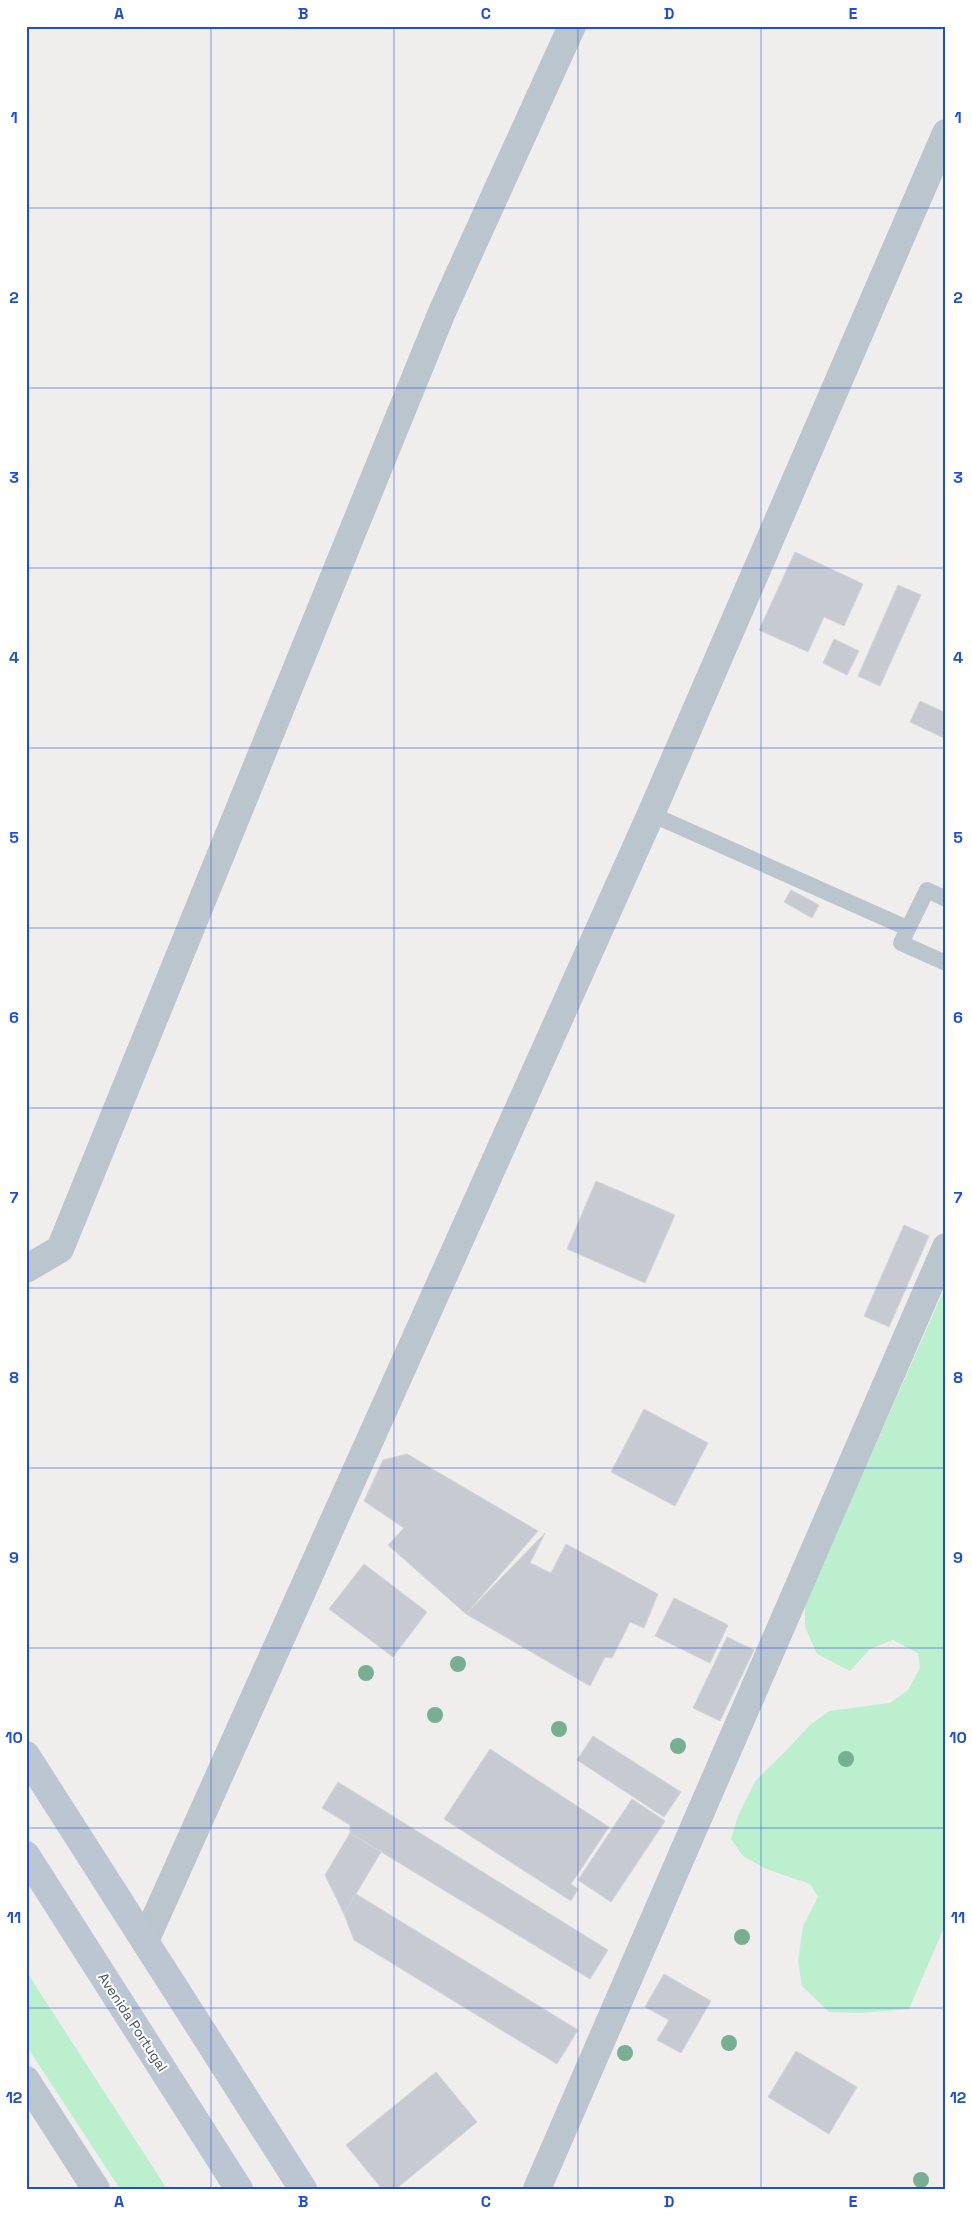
<svg xmlns="http://www.w3.org/2000/svg" width="972" height="2215" font-family="'Space Grotesk',sans-serif">
<rect width="100%" height="100%" fill="#f0eded"/>
<!-- green -->
<g fill="#bbefce">
<polygon points="944,1290 946,1923 909,2009 860,2013 829,2012 802,1986 798,1961 803,1926 818,1897 810,1884 766,1869 743,1856 731,1839 738,1816 756,1780 784,1753 809,1726 829,1711 890,1703 908,1690 920,1668 918,1653 893,1640 870,1649 850,1671 817,1654 805,1627 805,1604"/>
<polygon points="26,1971 167,2189 120,2189 26,2045"/>
</g>
<!-- building -->
<g fill="#c7cad0" stroke="#d1d4d9">
<polygon points="795,552 863,584 844,626 824,617 808,652 759,630"/>
<polygon points="898,585 921,595 880,686 858,676"/>
<polygon points="834,639 859,651 847,675 823,663"/>
<polygon points="920,701 946,713 946,739 910,722"/>
<polygon points="791,890 819,905 812,918 784,902"/>
<polygon points="596,1181 675,1215 645,1283 567,1249"/>
<polygon points="904,1225 929,1236 889,1327 864,1316"/>
<polygon points="644,1409 708,1443 675,1506 611,1472"/>
<polygon points="407,1454 538,1531 466,1614 388,1545 404,1528 364,1501 383,1460"/>
<polygon points="545,1533 530,1563 551,1573 566,1544 658,1594 644,1628 630,1622 612,1658 605,1657 590,1686 466,1614"/>
<polygon points="364,1564 427,1612 393,1657 329,1609"/>
<polygon points="674,1598 728,1625 710,1663 655,1636"/>
<polygon points="727,1637 754,1650 720,1721 693,1708"/>
<polygon points="593,1736 681,1792 664,1817 577,1760"/>
<polygon points="490,1749 609,1827 571,1884 578,1889 571,1901 444,1819"/>
<polygon points="338,1782 608,1950 590,1979 350,1833 350,1825 322,1808"/>
<polygon points="632,1799 665,1821 611,1902 578,1880"/>
<polygon points="350,1833 381,1852 344,1914 325,1875"/>
<polygon points="356,1894 578,2030 557,2064 354,1940 344,1914"/>
<polygon points="664,1974 711,2001 681,2053 657,2040 669,2020 645,2007"/>
<polygon points="796,2051 857,2087 829,2134 768,2097"/>
<polygon points="436,2072 477,2122 396,2189 382,2189 346,2145"/>
</g>
<g fill="none" stroke-linecap="round" stroke-linejoin="round">
<!-- lane -->
<g stroke="#bbc5cd" stroke-width="16">
<polyline points="651,814 907,928"/>
<polyline points="946,899 927,890 901,943 946,963"/>
</g>
<!-- street -->
<g stroke="#bbc5cd" stroke-width="28">
<polyline points="26,1269 60,1249 442,312 572,26"/>
<polyline points="145,1941 651,814 946,133"/>
<polyline points="26,2080 96,2189"/>
<polyline points="537,2189 946,1247"/>
</g>
<!-- secondary -->
<g stroke="#bbc6d2" stroke-width="28">
<polyline points="26,1755 303,2189"/>
<polyline points="26,1855 239,2189"/>
</g>
</g>
<!-- trees -->
<g fill="#78af92">
<circle cx="458" cy="1664" r="8"/>
<circle cx="366" cy="1673" r="8"/>
<circle cx="435" cy="1715" r="8"/>
<circle cx="559" cy="1729" r="8"/>
<circle cx="678" cy="1746" r="8"/>
<circle cx="846" cy="1759" r="8"/>
<circle cx="742" cy="1937" r="8"/>
<circle cx="729" cy="2043" r="8"/>
<circle cx="625" cy="2053" r="8"/>
<circle cx="921" cy="2180" r="8"/>
</g>
<!-- grid -->
<path fill="none" stroke="#1d4ed8" stroke-width="1" stroke-opacity="0.55" d="M211,26V2189M394,26V2189M578,26V2189M761,26V2189M26,208H946M26,388H946M26,568H946M26,748H946M26,928H946M26,1108H946M26,1288H946M26,1468H946M26,1648H946M26,1828H946M26,2008H946"/>
<g text-anchor="middle" stroke-width="4" stroke-linejoin="round" paint-order="stroke">
<!-- street labels -->
<g font-size="14" fill="#45515b" stroke="#fff">
<text transform="translate(133 2022) rotate(57)" y="5">Avenida Portugal</text>
</g>
</g>
<!-- border -->
<rect width="972" height="2215" fill="none" stroke="#ffffff" stroke-width="55"/>
<rect x="28" y="28" width="916" height="2160" fill="none" stroke="#1d4ed8" stroke-width="2"/>
<g font-size="16" text-anchor="middle" font-weight="bold" fill="#1d4ed8">
<text x="119" y="19">A</text>
<text x="303" y="19">B</text>
<text x="486" y="19">C</text>
<text x="669" y="19">D</text>
<text x="853" y="19">E</text>
<text x="14" y="123">1</text>
<text x="958" y="123">1</text>
<text x="14" y="303">2</text>
<text x="958" y="303">2</text>
<text x="14" y="483">3</text>
<text x="958" y="483">3</text>
<text x="14" y="663">4</text>
<text x="958" y="663">4</text>
<text x="14" y="843">5</text>
<text x="958" y="843">5</text>
<text x="14" y="1023">6</text>
<text x="958" y="1023">6</text>
<text x="14" y="1203">7</text>
<text x="958" y="1203">7</text>
<text x="14" y="1383">8</text>
<text x="958" y="1383">8</text>
<text x="14" y="1563">9</text>
<text x="958" y="1563">9</text>
<text x="14" y="1743">10</text>
<text x="958" y="1743">10</text>
<text x="14" y="1923">11</text>
<text x="958" y="1923">11</text>
<text x="14" y="2103">12</text>
<text x="958" y="2103">12</text>
<text x="119" y="2207">A</text>
<text x="303" y="2207">B</text>
<text x="486" y="2207">C</text>
<text x="669" y="2207">D</text>
<text x="853" y="2207">E</text>
</g>
</svg>
